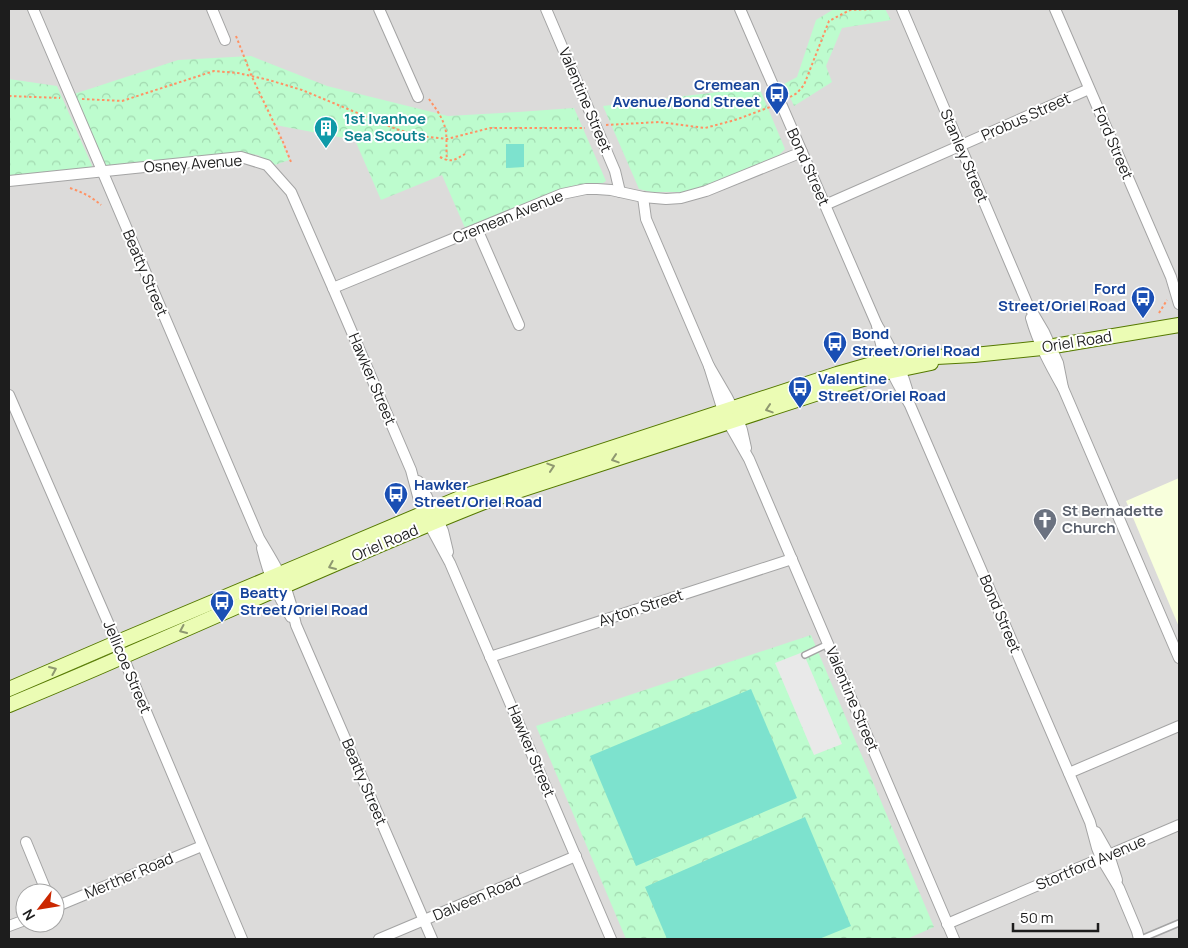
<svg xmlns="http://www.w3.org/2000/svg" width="1188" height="948" font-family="Manrope,sans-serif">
<defs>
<pattern id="park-crowns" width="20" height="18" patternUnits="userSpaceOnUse" patternTransform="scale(1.25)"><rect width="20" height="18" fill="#bdfcce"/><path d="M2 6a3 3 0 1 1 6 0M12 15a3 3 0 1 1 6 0" fill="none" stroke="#a2d8b0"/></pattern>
</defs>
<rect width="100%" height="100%" fill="#efede3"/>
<!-- residential -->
<path fill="#dcdbda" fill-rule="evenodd" d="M9,9H1179V939H9ZM25,893H55V923H25Z"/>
<!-- education -->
<polygon fill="#f8ffdc" points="1179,478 1179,627 1126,501"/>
<!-- park -->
<g fill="url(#park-crowns)">
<polygon points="834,9 885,9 891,20 842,28 826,66 832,82 794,106 784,84 797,77 816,20"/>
<polygon points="251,56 327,86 448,116 518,112 574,108 606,181 603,183 576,185 552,192 465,228 442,175 381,200 355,140 275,125 289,160 275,165 258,155 238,153 105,166 74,94 178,60"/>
<polygon points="9,79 57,86 93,168 9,176"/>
<polygon points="759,87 785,149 779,155 690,192 651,192 639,189 603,106"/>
<polygon points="811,635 934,927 907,939 626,939 536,726"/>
</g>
<!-- pitch -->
<g fill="#7de2ce">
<polygon points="506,144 524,144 524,167 506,168"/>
<polygon points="751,689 797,798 636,866 590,756"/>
<polygon points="805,817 851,926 819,939 667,939 645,887"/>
</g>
<!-- parking -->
<polygon fill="#e9e9e9" points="803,652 842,744 814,755 775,663"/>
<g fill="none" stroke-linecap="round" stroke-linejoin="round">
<!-- service casing -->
<g stroke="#a4a4a4" stroke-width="8">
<g id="service">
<polyline points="805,655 828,644"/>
<polyline points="1141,939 1179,923"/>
</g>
</g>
<!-- minor casing -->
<g stroke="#a4a4a4" stroke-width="12">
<g id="minor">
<path d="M33,9L259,538C270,557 283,576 289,598C292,607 294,616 296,625L432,939"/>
<polyline points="212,9 225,40"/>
<polyline points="379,9 418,97"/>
<polyline points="546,9 615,171 620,192"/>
<path d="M740,9L877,325C891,347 903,372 909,397"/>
<polyline points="902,9 1027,303 1044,332 1058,363 1063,388"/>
<polyline points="1055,9 1171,277 1179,304"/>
<polyline points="9,181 241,157 267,165 291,192 333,288 411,470 419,500 424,513"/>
<polyline points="643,197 646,219 709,366 727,397 738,419 742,430 746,448"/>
<polyline points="825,205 1089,89"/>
<polyline points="477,229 519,325"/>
<polyline points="333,288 562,194 586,189 597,189 611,190 643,197 666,199 681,198 706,191 802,152"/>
<path d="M1031,318C1038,343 1050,365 1063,388L1179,658"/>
<path d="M877,325C881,355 895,380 910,405L1090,822L1097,848L1101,858L1119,888L1137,931L1139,939"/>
<polyline points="709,366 723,411 728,422 749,459 954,939"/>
<polyline points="9,395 123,657 242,939"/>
<polyline points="418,481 427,497 432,509"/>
<polyline points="438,520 443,531 448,552"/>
<polyline points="429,524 450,563 611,939"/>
<path d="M262,548C269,576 276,593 291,617"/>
<polyline points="490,657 792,559"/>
<polyline points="1069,773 1179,726"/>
<polyline points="1096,832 1109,855 1117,880"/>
<polyline points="26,842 47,893"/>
<polyline points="55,907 202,846"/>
<polyline points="947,924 1179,825"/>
<polyline points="9,926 25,920"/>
<polyline points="379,939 576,856"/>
</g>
</g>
<!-- secondary casing -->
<g stroke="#557900" stroke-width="16">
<g id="secondary">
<polyline points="9,689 125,639 270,578 462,497 837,374 879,362 899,359 974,355 1042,348 1179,325"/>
<path d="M9,705C50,688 91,671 131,653C249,602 365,549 484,502L846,384L883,373L931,363"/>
</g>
</g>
<!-- path -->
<g stroke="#ff9264" stroke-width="2" stroke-dasharray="2.5 2.5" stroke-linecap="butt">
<polyline points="236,36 252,77 283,142 291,162"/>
<polyline points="9,96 60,98"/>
<polyline points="790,97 797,93 804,85 829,21 850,10 877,9"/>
<polyline points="82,99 122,101 214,71 238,73 269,80 302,90 396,129 419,136 447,139 490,128 585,128"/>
<path d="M429,99C436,109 444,119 446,132C447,141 446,151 447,160"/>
<polyline points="606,125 659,122 705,128 735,120 770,107"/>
<path d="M440,157C451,163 455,160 465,154"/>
<path d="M70,188C82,192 92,197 101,205"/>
<polyline points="1159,313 1167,300"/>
</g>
<!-- service -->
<use href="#service" stroke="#fff" stroke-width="5"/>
<!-- minor -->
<use href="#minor" stroke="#fff" stroke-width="10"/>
<!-- secondary -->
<use href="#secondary" stroke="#ebfcb4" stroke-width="14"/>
</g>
<!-- one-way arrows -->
<defs><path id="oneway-chevron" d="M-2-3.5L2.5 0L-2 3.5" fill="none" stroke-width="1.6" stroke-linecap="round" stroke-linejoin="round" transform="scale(1.25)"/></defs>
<g stroke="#8e9870">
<use href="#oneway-chevron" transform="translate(769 409) rotate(162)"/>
<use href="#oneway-chevron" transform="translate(615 459) rotate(162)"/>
<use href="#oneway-chevron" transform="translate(551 467) rotate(-18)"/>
<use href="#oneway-chevron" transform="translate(332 566) rotate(157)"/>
<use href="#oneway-chevron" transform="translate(183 630) rotate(156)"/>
<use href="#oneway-chevron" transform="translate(53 670) rotate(-23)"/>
</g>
<!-- icons -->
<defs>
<g id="bus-pin" transform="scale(1.25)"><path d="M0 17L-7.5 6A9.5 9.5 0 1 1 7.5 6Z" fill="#1a4fb4" stroke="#fff"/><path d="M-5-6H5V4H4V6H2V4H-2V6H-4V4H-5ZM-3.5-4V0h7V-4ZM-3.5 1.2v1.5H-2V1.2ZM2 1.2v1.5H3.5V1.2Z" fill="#fff"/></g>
<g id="building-pin" transform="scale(1.25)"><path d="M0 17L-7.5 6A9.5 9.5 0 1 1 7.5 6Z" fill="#0f9aa8" stroke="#fff"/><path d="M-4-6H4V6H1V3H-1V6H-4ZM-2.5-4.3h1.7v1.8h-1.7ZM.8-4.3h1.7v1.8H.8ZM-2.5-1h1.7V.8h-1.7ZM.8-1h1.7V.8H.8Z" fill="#fff"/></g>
<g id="church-pin" transform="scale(1.25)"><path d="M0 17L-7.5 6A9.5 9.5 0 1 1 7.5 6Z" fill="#6b7280" stroke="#fff"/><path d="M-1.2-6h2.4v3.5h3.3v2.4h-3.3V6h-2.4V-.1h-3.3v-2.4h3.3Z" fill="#fff"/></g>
</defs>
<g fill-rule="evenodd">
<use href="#bus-pin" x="777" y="94"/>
<use href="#building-pin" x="326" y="128"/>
<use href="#bus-pin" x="1143" y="298"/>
<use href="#bus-pin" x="835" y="343"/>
<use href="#bus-pin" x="800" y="388"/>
<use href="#bus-pin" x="396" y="494"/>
<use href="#church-pin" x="1045" y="520"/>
<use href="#bus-pin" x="222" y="602"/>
</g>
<g text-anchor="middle" stroke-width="4" stroke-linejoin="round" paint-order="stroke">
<!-- transit labels -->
<g font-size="15" font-weight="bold" fill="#164399" stroke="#fff" text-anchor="start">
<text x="760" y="90" text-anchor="end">Cremean<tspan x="760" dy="17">Avenue/Bond Street</tspan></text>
<text x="1126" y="294" text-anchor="end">Ford<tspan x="1126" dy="17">Street/Oriel Road</tspan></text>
<text x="852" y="339">Bond<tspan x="852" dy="17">Street/Oriel Road</tspan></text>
<text x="818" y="384">Valentine<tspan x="818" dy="17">Street/Oriel Road</tspan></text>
<text x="414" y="490">Hawker<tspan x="414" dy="17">Street/Oriel Road</tspan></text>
<text x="240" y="598">Beatty<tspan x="240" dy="17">Street/Oriel Road</tspan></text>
</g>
<!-- street labels -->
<g font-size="15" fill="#1d1d1d" stroke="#fff">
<text transform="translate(585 100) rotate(67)" y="5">Valentine Street</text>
<text transform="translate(1026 117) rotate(-24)" y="5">Probus Street</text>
<text transform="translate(1113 143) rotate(67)" y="5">Ford Street</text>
<text transform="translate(964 156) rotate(67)" y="5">Stanley Street</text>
<text transform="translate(193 164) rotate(-4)" y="5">Osney Avenue</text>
<text transform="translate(808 167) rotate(66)" y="5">Bond Street</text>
<text transform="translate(508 217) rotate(-22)" y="5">Cremean Avenue</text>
<text transform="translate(145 273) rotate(67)" y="5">Beatty Street</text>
<text transform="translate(1077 342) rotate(-9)" y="5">Oriel Road</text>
<text transform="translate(372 379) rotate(67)" y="5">Hawker Street</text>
<text transform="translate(385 543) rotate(-23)" y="5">Oriel Road</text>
<text transform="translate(641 608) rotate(-18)" y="5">Ayton Street</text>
<text transform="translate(1000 614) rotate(67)" y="5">Bond Street</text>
<text transform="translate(127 667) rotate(67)" y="5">Jellicoe Street</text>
<text transform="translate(852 699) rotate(67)" y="5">Valentine Street</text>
<text transform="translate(531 751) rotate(67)" y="5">Hawker Street</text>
<text transform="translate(364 782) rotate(67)" y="5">Beatty Street</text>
<text transform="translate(1091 863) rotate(-23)" y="5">Stortford Avenue</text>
<text transform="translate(129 876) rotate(-23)" y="5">Merther Road</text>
<text transform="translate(477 898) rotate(-23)" y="5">Dalveen Road</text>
</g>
<!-- culture labels -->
<g font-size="15" font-weight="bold" fill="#0d838f" stroke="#fff" text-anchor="start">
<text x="344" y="124">1st Ivanhoe<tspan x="344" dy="17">Sea Scouts</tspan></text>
</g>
<!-- worship labels -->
<g font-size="15" font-weight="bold" fill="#5b616d" stroke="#fff" text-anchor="start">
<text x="1062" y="516">St Bernadette<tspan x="1062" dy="17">Church</tspan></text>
</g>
</g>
<!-- border -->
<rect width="1188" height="948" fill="none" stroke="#1d1d1d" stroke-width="20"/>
<!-- north arrow -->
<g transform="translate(40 908) rotate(239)"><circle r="24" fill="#ffffff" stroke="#a5a5a5"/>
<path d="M0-4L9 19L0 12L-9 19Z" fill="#cb2700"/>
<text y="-8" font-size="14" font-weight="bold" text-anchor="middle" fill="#1d1d1d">N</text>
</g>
<!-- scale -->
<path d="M1013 923v8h85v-8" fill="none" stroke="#1d1d1d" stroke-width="2.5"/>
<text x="1020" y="923" font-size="15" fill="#1d1d1d" stroke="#ffffff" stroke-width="4" paint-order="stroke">50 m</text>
</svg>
